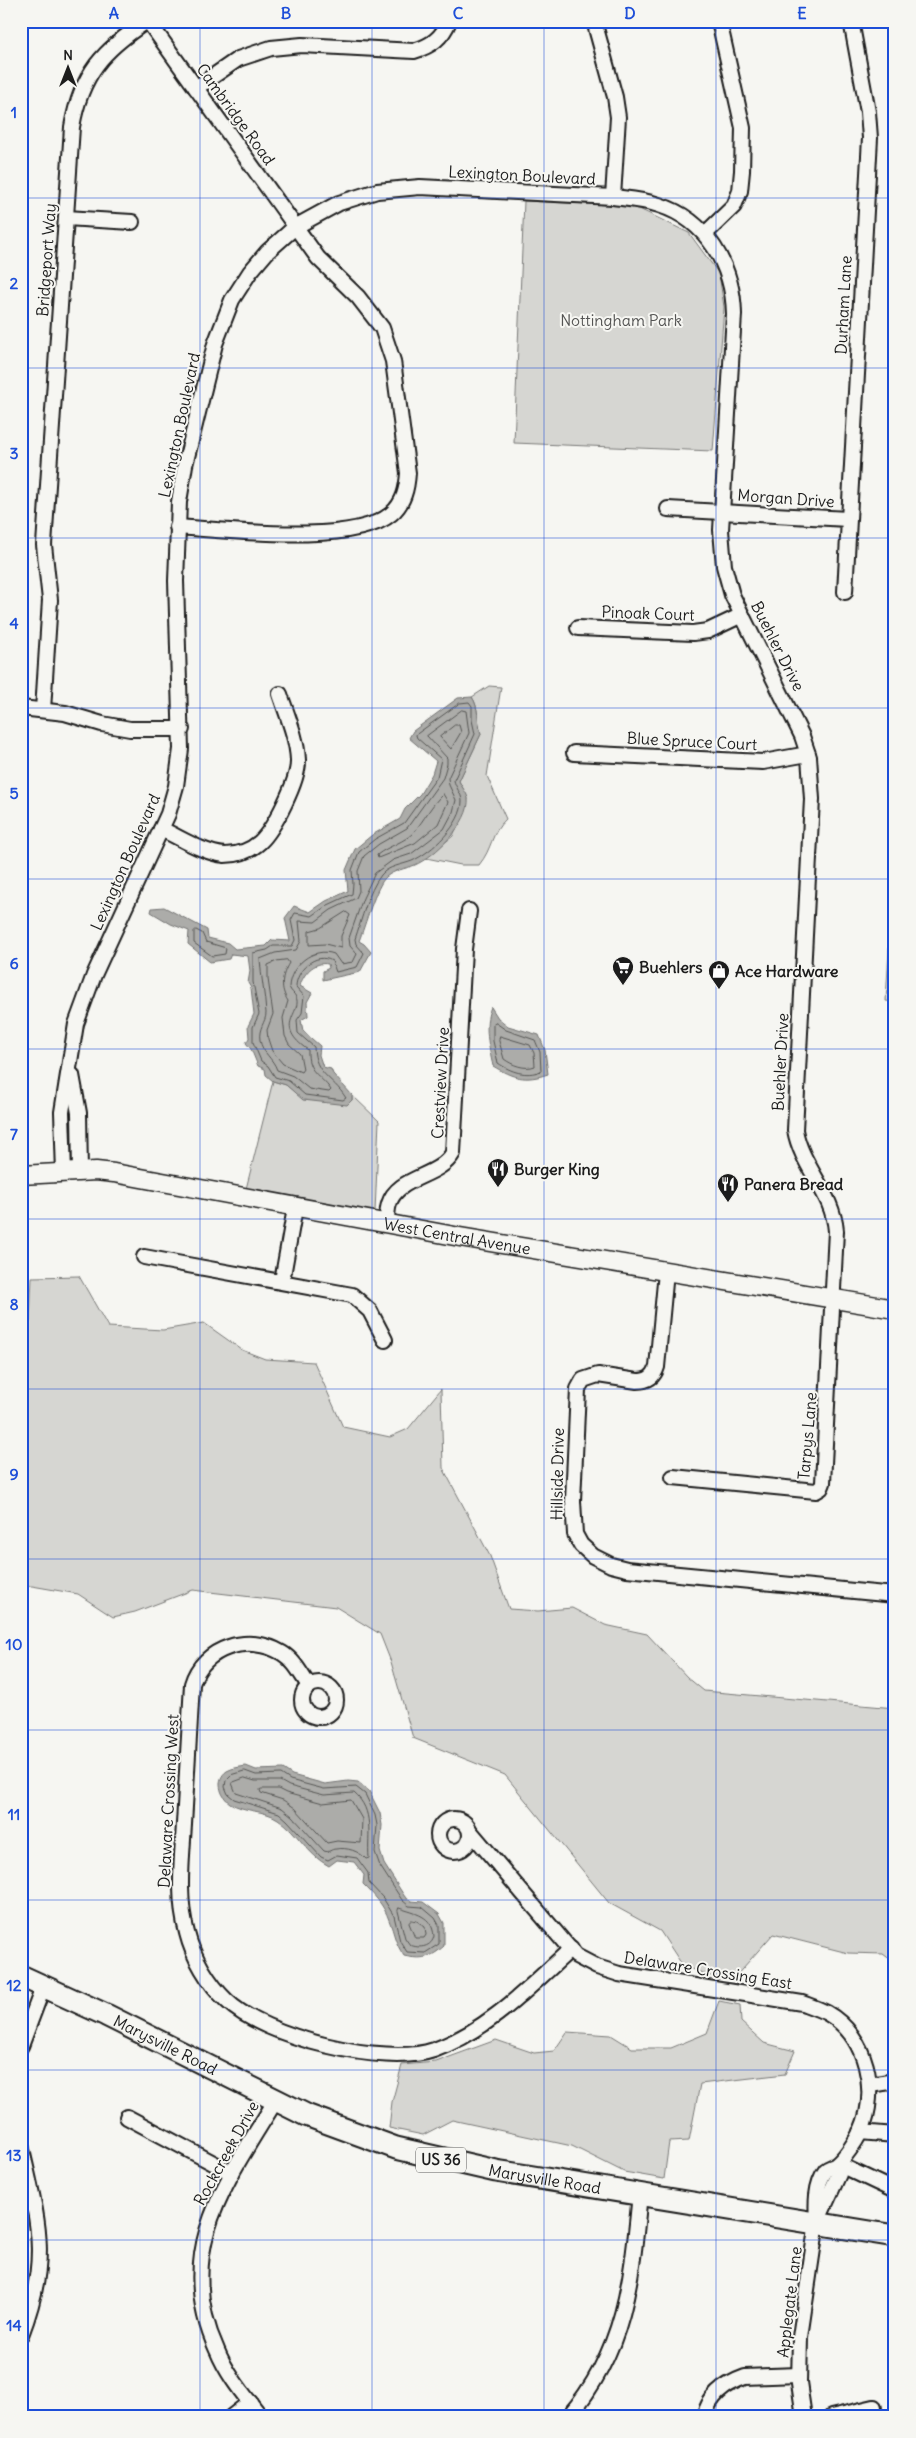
<svg xmlns="http://www.w3.org/2000/svg" width="916" height="2438" font-family="Delius,sans-serif">
<rect width="100%" height="100%" fill="#f6f6f2"/>
<filter id="ink" filterUnits="userSpaceOnUse"><feTurbulence type="fractalNoise" baseFrequency=".02" numOctaves="2"/><feDisplacementMap in="SourceGraphic" scale="10" xChannelSelector="R" yChannelSelector="G"/><feConvolveMatrix kernelMatrix="1 2 1 2 8 2 1 2 1" color-interpolation-filters="sRGB"/></filter>
<g filter="url(#ink)">
<!-- green -->
<g fill="#d6d6d2" stroke="#797977">
<polygon points="524,201 633,206 689,233 719,274 724,307 713,451 514,443"/>
<path d="M489,686L501,687L487,776L506,819C490,834 493,848 479,865H461L426,858L453,836L468,799L459,781L481,734C477,721 479,707 472,697Z"/>
<polygon points="895,912 895,1002 886,1001 891,915"/>
<polygon points="273,1081 286,1085 297,1094 352,1100 352,1095 379,1121 375,1212 246,1189"/>
<polygon points="79,1276 108,1327 163,1330 204,1323 242,1350 265,1359 314,1362 343,1427 390,1437 408,1429 441,1389 443,1468 490,1556 509,1609 538,1611 572,1608 605,1625 647,1634 687,1677 704,1691 895,1708 895,1963 883,1954 848,1953 773,1934 735,1977 717,1978 683,1966 660,1931 609,1903 505,1775 413,1738 391,1662 380,1634 336,1607 193,1590 135,1612 113,1617 78,1594 32,1586 21,1587 21,1322 30,1322 32,1277"/>
<polygon points="719,2001 740,2005 741,2022 764,2043 795,2051 785,2074 700,2084 689,2141 669,2142 664,2179 624,2172 572,2146 452,2120 423,2135 389,2128 392,2102 402,2065 436,2062 496,2040 534,2053 554,2051 567,2032 611,2035 632,2048 671,2048 707,2033"/>
</g>
<!-- water -->
<g fill="#acaca9" stroke="#727271">
<path d="M472,697C479,707 477,721 481,734L459,781C461,786 467,793 468,798C471,822 434,857 415,865C405,869 394,870 386,877C376,886 365,926 359,941L364,944L371,952L360,972L323,980V971L329,968L328,964C314,961 303,974 300,986L312,993L307,1002L308,1016L301,1020L303,1031L320,1046L319,1055L323,1067L331,1069L333,1074L352,1095V1100L347,1105L303,1100L286,1085L273,1081L266,1075L265,1069L258,1066L251,1049L246,1043L249,1038L248,1026L254,1014L251,988L248,983L250,971L248,956L231,954L229,959L210,962L188,944L189,931L171,924L151,912L152,908L164,907L207,930L208,938L228,943L235,949L266,946L272,940L290,941L285,918L294,906L310,912L326,901L348,891L346,870L355,849L372,835L400,819L405,809L420,794L432,774L436,761L409,738L413,731L458,698Z"/>
<path d="M491,1007L498,1018L508,1026L539,1035L545,1050L548,1074C525,1082 513,1078 493,1066C489,1048 483,1025 491,1007Z"/>
<path d="M246,1766L256,1770L283,1769L292,1775L325,1784L348,1781L358,1782L369,1791L380,1813L382,1825L380,1851L384,1864L405,1897L411,1901L423,1902L439,1914L444,1923V1946C431,1958 422,1960 404,1956C394,1941 395,1935 389,1920C384,1905 374,1895 363,1884L364,1875L354,1862L337,1860L329,1866C307,1855 298,1832 278,1819C265,1810 244,1812 230,1803C220,1796 215,1779 227,1771C232,1768 240,1767 246,1766Z"/>
</g>
<g fill="none" stroke-linecap="round" stroke-linejoin="round">
<!-- shore -->
<g stroke="#565654" stroke-width="1">
<path d="M460,703L469,702L472,706V720L475,734L454,780C455,787 462,794 462,801C462,824 432,852 412,861C402,865 388,866 381,875C368,892 362,919 355,939L356,944L364,953L357,967L336,972L332,961C315,951 296,971 296,987L304,996L302,1013L297,1020L298,1033L314,1047C315,1075 332,1076 346,1098L343,1100L305,1095L289,1081L275,1077L268,1066L261,1061L253,1042V1027L259,1014L253,982V953L267,950L273,946H292L295,940L291,920L295,913L312,916L328,905L352,894L353,884L352,870L359,852L375,839L404,823L437,777L441,759L417,738L416,735Z"/>
<path d="M462,710L466,711L469,733L448,778L449,785L456,800L453,812L444,829L411,854L393,860L375,873L363,898L349,938L350,946L357,954L353,962L341,964L334,954C313,946 290,966 289,987C291,992 294,993 296,997C303,1013 272,1025 308,1050C307,1073 320,1074 331,1090L329,1092L309,1089L293,1076L277,1070C273,1058 262,1053 260,1040C258,1028 266,1022 266,1013C265,995 261,977 260,959L275,953L296,950L301,941L299,921L315,922L331,910L356,898L359,891L358,871L364,856L379,844L407,828L443,778L447,764V758L427,736Z"/>
<polygon points="455,725 459,725 461,732 451,749 440,737"/>
<path d="M443,794L448,802L438,824L415,843L378,858L377,855C388,846 405,842 414,832C424,820 432,804 443,794Z"/>
<polygon points="346,912 350,915 341,936 341,948 325,944 309,945 309,931 320,928"/>
<polygon points="196,930 202,933 206,942 226,948 225,954 212,956 194,943 194,932"/>
<path d="M287,960L289,963C281,976 280,989 288,1001L283,1018L285,1036L289,1044L300,1054L303,1069L301,1072L283,1064L272,1051L268,1039L267,1030L273,1014L268,979V965L277,961Z"/>
<path d="M496,1023L506,1030L535,1040L540,1052L541,1071C526,1077 511,1072 498,1063L493,1041V1025Z"/>
<path d="M500,1036L530,1045L534,1053L535,1066C525,1070 512,1065 504,1059L499,1041Z"/>
<polygon points="245,1771 256,1775 281,1774 290,1780 324,1789 356,1787 365,1794 375,1815 377,1825 375,1852 380,1866 402,1900 409,1906 422,1907 435,1918 439,1925 439,1944 425,1953 407,1952 400,1941 394,1916 383,1898 369,1883 368,1873 357,1858 337,1855 328,1860 321,1857 287,1820 279,1813 234,1799 228,1794 225,1787 226,1780 231,1775"/>
<path d="M245,1778L255,1781H280L289,1786L324,1795L354,1793C375,1811 367,1835 369,1858L366,1859C359,1851 347,1847 336,1849C330,1849 330,1853 324,1851L292,1816L282,1808L236,1793L232,1783Z"/>
<polygon points="262,1789 278,1789 286,1793 323,1803 351,1800 362,1819 361,1843 337,1841 327,1843 295,1808 283,1800 261,1793 260,1790"/>
<path d="M399,1908C416,1914 432,1915 434,1936C432,1947 420,1949 410,1945L405,1938L398,1911Z"/>
<polygon points="412,1920 417,1921 425,1927 426,1935 424,1938 415,1938 409,1923"/>
</g>
<!-- minor casing -->
<g stroke="#1c1c1c" stroke-width="18">
<g id="minor">
<path d="M148,21L318,258L358,297L382,328L393,361L408,473C407,488 404,503 391,514C353,546 227,530 177,527"/>
<polyline points="594,21 615,97 618,117 613,197"/>
<path d="M196,88L238,59L271,48L302,45L414,51C431,46 442,38 449,21"/>
<polyline points="66,218 132,222"/>
<polyline points="705,234 734,206 740,191 742,171 743,128 719,21"/>
<polyline points="668,509 848,519"/>
<polyline points="845,592 870,138 868,112 851,21"/>
<polyline points="578,628 693,633 708,631 742,615"/>
<polyline points="21,708 65,713 102,724 130,729 182,729"/>
<path d="M43,710L50,600L44,545L72,127C81,74 103,50 147,21"/>
<polyline points="574,753 763,762 808,754"/>
<path d="M161,829C181,838 203,853 225,855C237,855 250,851 260,842C274,829 299,780 298,760C297,738 287,715 280,694"/>
<polyline points="72,1075 79,1113 80,1172"/>
<path d="M64,1173L62,1112L76,1024L94,975L168,814L176,786L181,749L176,581L179,502L185,465L215,344L232,300L250,272L267,252L295,227L339,203L377,191L420,187L613,197C629,199 644,200 659,205C707,220 733,266 734,314L721,530L724,566L732,595L802,736L809,757L812,799L795,1130C802,1168 833,1193 836,1231L823,1483L821,1488L816,1491L673,1477"/>
<path d="M387,1224C387,1217 387,1210 389,1204C397,1176 439,1178 453,1153L464,949L469,911"/>
<polyline points="144,1257 352,1295 370,1311 385,1340"/>
<path d="M666,1272L657,1367C654,1377 648,1381 637,1381L598,1375L583,1380L578,1389L573,1501L575,1534L581,1545L593,1556L611,1565L627,1569L895,1595"/>
<polyline points="282,1281 295,1208"/>
<circle cx="319" cy="1700" r="17"/>
<path d="M309,1686C301,1674 294,1660 282,1653C249,1633 203,1647 192,1684C189,1730 187,1777 184,1824C182,1860 177,1897 187,1933C193,1957 208,1983 227,2001C264,2037 385,2067 434,2050C489,2030 529,1987 571,1949"/>
<circle cx="454" cy="1835" r="16"/>
<path d="M470,1831L576,1956L597,1967L619,1974L802,2003C810,2006 819,2009 827,2013C867,2036 879,2091 861,2131C856,2141 845,2158 836,2165C833,2167 828,2168 826,2170C815,2184 816,2206 817,2222"/>
<polyline points="21,2046 44,1985"/>
<polyline points="870,2085 895,2081"/>
<polyline points="127,2117 232,2173"/>
<polyline points="860,2132 895,2135"/>
<path d="M21,2145C38,2222 51,2258 21,2335"/>
<polyline points="838,2164 895,2191"/>
<polyline points="231,2417 250,2402"/>
<path d="M261,2417C245,2396 227,2375 217,2350C172,2252 226,2182 276,2100"/>
<path d="M568,2417C626,2350 632,2277 640,2193"/>
<path d="M704,2417C709,2396 725,2384 745,2377L799,2375"/>
<polyline points="804,2417 799,2383 800,2337 817,2222 839,2174 838,2164"/>
<polyline points="831,2417 874,2407"/>
</g>
</g>
<!-- major casing -->
<g stroke="#1c1c1c" stroke-width="21">
<g id="major">
<path id="s1" d="M21,1175L96,1171L114,1173L460,1237L895,1309"/>
</g>
</g>
<!-- highway casing -->
<g stroke="#1c1c1c" stroke-width="25">
<g id="highway">
<path id="s2" d="M21,1976L106,2015L306,2115L396,2148L496,2171L895,2236"/>
</g>
</g>
<!-- minor -->
<use href="#minor" stroke="#f6f6f2" stroke-width="14"/>
<!-- major -->
<use href="#major" stroke="#f6f6f2" stroke-width="18"/>
<!-- highway -->
<use href="#highway" stroke="#f6f6f2" stroke-width="21"/>
</g>
</g>
<!-- grid -->
<path fill="none" stroke="#1d4ed8" stroke-width="1" stroke-opacity="0.55" d="M200,21V2417M372,21V2417M544,21V2417M716,21V2417M21,198H895M21,368H895M21,538H895M21,708H895M21,879H895M21,1049H895M21,1219H895M21,1389H895M21,1559H895M21,1730H895M21,1900H895M21,2070H895M21,2240H895"/>
<!-- icons -->
<defs>
<g id="supermarket-pin" transform="scale(1.125)"><path d="M0 17L-7.5 6A9.5 9.5 0 1 1 7.5 6Z" fill="#1c1c1c" stroke="#f6f6f2"/><path d="M-6-5.5h2.5l.6 2H6L4.5 2H-2.5L-4.4-4H-6ZM-1.5 3.2a1.3 1.3 0 1 0 .1 0ZM3 3.2a1.3 1.3 0 1 0 .1 0Z" fill="#fff"/></g>
<g id="shop-pin" transform="scale(1.125)"><path d="M0 17L-7.5 6A9.5 9.5 0 1 1 7.5 6Z" fill="#1c1c1c" stroke="#f6f6f2"/><path d="M-5-2.5h2.3a2.7 3.5 0 0 1 5.4 0H5L5.5 6h-11ZM-1.5-2.5h3a1.5 2.3 0 0 0-3 0Z" fill="#fff"/></g>
<g id="restaurant-pin" transform="scale(1.125)"><path d="M0 17L-7.5 6A9.5 9.5 0 1 1 7.5 6Z" fill="#1c1c1c" stroke="#f6f6f2"/><path d="M-5-6h1v4h1v-4h1v4h1v-4h1v5L-1.5 .5V6h-2V.5L-5-1ZM5-6V6H3V1.5H1.5Q1.5-4 5-6Z" fill="#fff"/></g>
</defs>
<g fill-rule="evenodd">
<use href="#supermarket-pin" x="623" y="967"/>
<use href="#shop-pin" x="719" y="971"/>
<use href="#restaurant-pin" x="498" y="1169"/>
<use href="#restaurant-pin" x="728" y="1184"/>
</g>
<g text-anchor="middle" stroke-width="4" stroke-linejoin="round" paint-order="stroke">
<!-- shield labels -->
<rect fill="#f6f6f2" stroke="#5d5d5c" stroke-width="1" x="416" y="2147.5" width="50" height="25" rx="4"/>
<g font-size="15" font-weight="bold" fill="#1c1c1c">
<text x="441" y="2165">US 36</text>
</g>
<!-- street labels -->
<g font-size="16" fill="#1c1c1c" stroke="#f6f6f2">
<text transform="translate(236 114) rotate(54)" y="6">Cambridge Road</text>
<text transform="translate(522 175) rotate(3)" y="6">Lexington Boulevard</text>
<text transform="translate(46 260) rotate(-86)" y="6">Bridgeport Way</text>
<text transform="translate(843 305) rotate(-87)" y="6">Durham Lane</text>
<text transform="translate(179 425) rotate(-78)" y="6">Lexington Boulevard</text>
<text transform="translate(786 498) rotate(4)" y="6">Morgan Drive</text>
<text transform="translate(648 613) rotate(2)" y="6">Pinoak Court</text>
<text transform="translate(778 646) rotate(63)" y="6">Buehler Drive</text>
<text transform="translate(692 741) rotate(3)" y="6">Blue Spruce Court</text>
<text transform="translate(125 862) rotate(-66)" y="6">Lexington Boulevard</text>
<text transform="translate(780 1062) rotate(-87)" y="6">Buehler Drive</text>
<text transform="translate(440 1083) rotate(-87)" y="6">Crestview Drive</text>
<text dy="6" stroke="none"><textPath href="#s1" startOffset="442">West Central Avenue</textPath></text>
<text transform="translate(807 1436) rotate(-85)" y="6">Tarpys Lane</text>
<text transform="translate(557 1474) rotate(-89)" y="6">Hillside Drive</text>
<text transform="translate(168 1801) rotate(-87)" y="6">Delaware Crossing West</text>
<text transform="translate(708 1970) rotate(9)" y="6">Delaware Crossing East</text>
<text dy="6" stroke="none"><textPath href="#s2" startOffset="160">Marysville Road</textPath></text>
<text transform="translate(226 2153) rotate(-61)" y="6">Rockcreek Drive</text>
<text dy="6" stroke="none"><textPath href="#s2" startOffset="565">Marysville Road</textPath></text>
<text transform="translate(789 2302) rotate(-83)" y="6">Applegate Lane</text>
</g>
<!-- park labels -->
<g font-size="16" fill="#545453" stroke="#f6f6f2">
<text x="621" y="326">Nottingham Park</text>
</g>
<!-- poi labels -->
<g font-size="16" font-weight="bold" fill="#1c1c1c" stroke="#f6f6f2" text-anchor="start">
<text x="639" y="973">Buehlers</text>
<text x="735" y="977">Ace Hardware</text>
<text x="514" y="1175">Burger King</text>
<text x="744" y="1190">Panera Bread</text>
</g>
</g>
<!-- margin -->
<rect width="916" height="2438" fill="none" stroke="#f6f6f2" stroke-width="55"/>
<!-- north arrow -->
<g transform="translate(68 68)" stroke="#f6f6f2" stroke-width="4" paint-order="stroke">
<path d="M0-4L9 19L0 12L-9 19Z" fill="#1c1c1c"/>
<text y="-8" font-size="14" font-weight="bold" text-anchor="middle" fill="#1c1c1c">N</text>
</g>
<rect x="28" y="28" width="860" height="2382" fill="none" stroke="#1d4ed8" stroke-width="2"/>
<g font-size="16" text-anchor="middle" font-weight="bold" fill="#1d4ed8">
<text x="114" y="19">A</text>
<text x="286" y="19">B</text>
<text x="458" y="19">C</text>
<text x="630" y="19">D</text>
<text x="802" y="19">E</text>
<text x="14" y="118">1</text>
<text x="14" y="289">2</text>
<text x="14" y="459">3</text>
<text x="14" y="629">4</text>
<text x="14" y="799">5</text>
<text x="14" y="969">6</text>
<text x="14" y="1140">7</text>
<text x="14" y="1310">8</text>
<text x="14" y="1480">9</text>
<text x="14" y="1650">10</text>
<text x="14" y="1820">11</text>
<text x="14" y="1991">12</text>
<text x="14" y="2161">13</text>
<text x="14" y="2331">14</text>
</g>
</svg>
